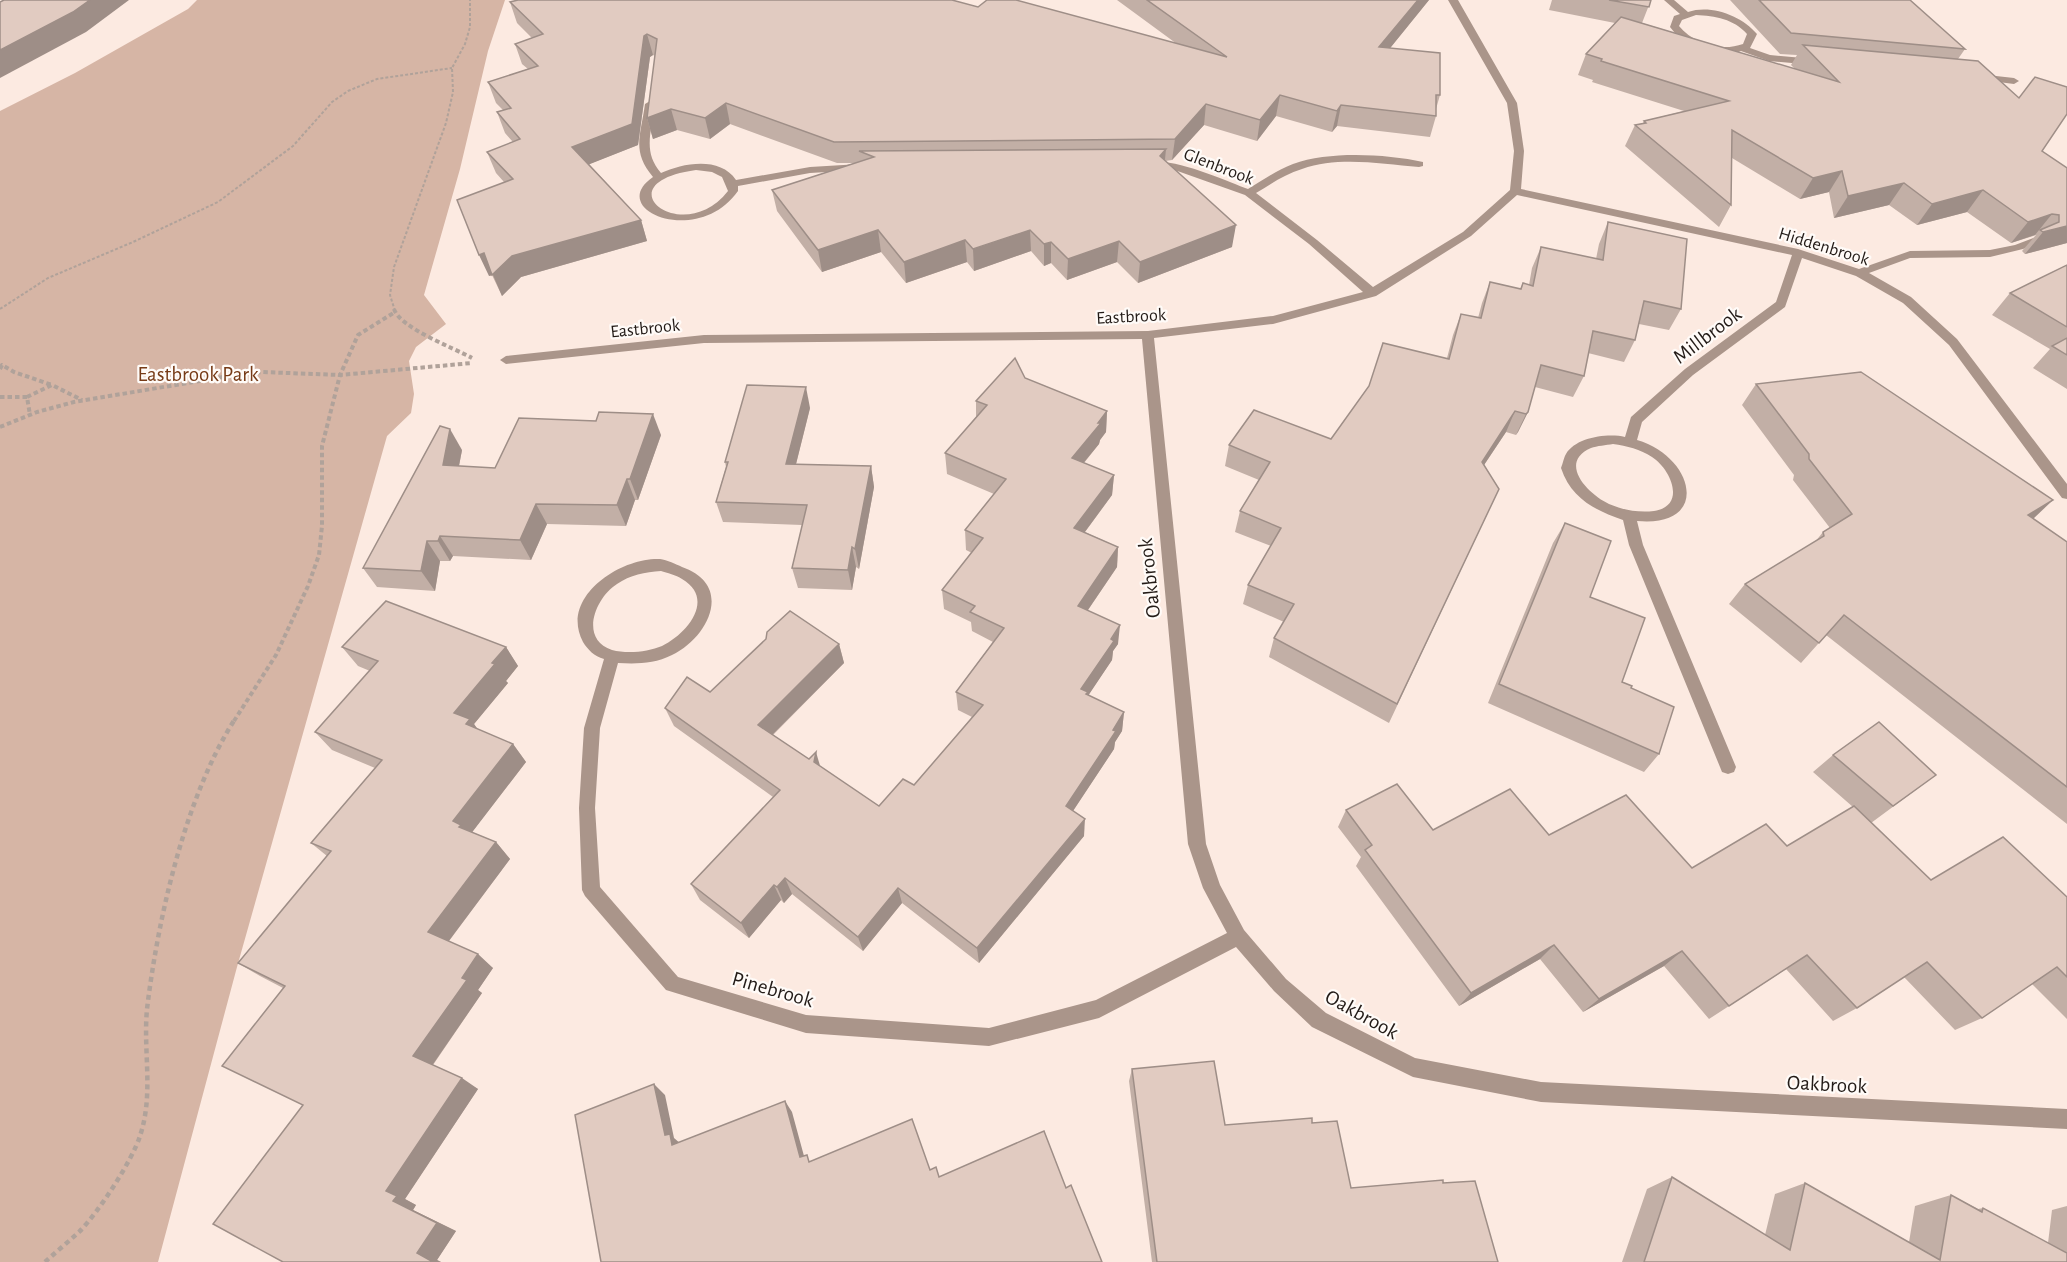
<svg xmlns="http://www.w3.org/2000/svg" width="2067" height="1262" font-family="'Alegreya Sans',sans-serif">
<rect width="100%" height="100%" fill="#fceae1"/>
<!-- green -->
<polygon fill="#d6b5a5" points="197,0 505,0 488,51 460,169 424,295 446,324 416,347 409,361 414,394 411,413 387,436 237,967 158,1262 0,1262 0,111 75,73 188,9"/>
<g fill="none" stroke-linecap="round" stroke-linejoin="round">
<!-- path-far2 -->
<g stroke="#b0a29a" stroke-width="2" stroke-dasharray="3 2" stroke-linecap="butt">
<polyline points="0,309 48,278 133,242 218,202 293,146 332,102 348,91 377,79 452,68"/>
<polyline points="395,311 390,295 394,267 446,123 453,92 452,68 465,44 470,27 470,0"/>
</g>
<!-- path-far1 -->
<g stroke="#b0a29a" stroke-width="4" stroke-dasharray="4.5 3" stroke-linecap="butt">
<path d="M394,309C400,328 454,348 472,358"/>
<polyline points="0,369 2,365 14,372 52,385"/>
<polyline points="0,397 27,397 30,415"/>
<polyline points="27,397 52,385 82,400"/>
<polyline points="0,427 37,412 74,402 223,377 262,372 340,375 472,363"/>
<polyline points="234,721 276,655 308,586 319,555 322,526 322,446 340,375 358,335 395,312"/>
</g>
<!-- path -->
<path stroke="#b0a29a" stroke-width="4.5" stroke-dasharray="5 4" stroke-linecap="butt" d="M45,1262C56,1252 68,1242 79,1232C98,1213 132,1161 140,1136C154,1094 143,1052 147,1009C158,918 185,797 235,719"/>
<!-- minor -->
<g fill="#aa958a" fill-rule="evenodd">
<path d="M1448,0H1458L1517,103L1524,151L1521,189L1798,249L1859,269L1910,251L1990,250L2015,245L2036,237L2040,238V242L2023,249L1990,257L1910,258L1869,273L1911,297L1957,339L2067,484V499L2062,498L1949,345L1903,303L1856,276L1802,258L1785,307L1693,375L1642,422L1637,440C1695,457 1711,528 1637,521L1643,545L1736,767L1734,772L1728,774L1722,772L1720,767L1629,545L1623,520C1594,510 1571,498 1561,468C1563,463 1564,457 1566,454C1576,437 1608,433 1625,437L1631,417L1685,369L1776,302L1792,255L1517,195L1471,236L1376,296L1273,324L1154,338L1206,844L1220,885L1244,930L1286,979L1326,1013L1415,1058L1541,1082L2067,1109V1129L1541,1102L1413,1077L1312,1027L1274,991L1236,947L1099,1018L989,1046L806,1033L666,990L585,896L582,890L579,808L584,728L604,659C594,656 588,650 583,642C559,597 621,557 660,559C667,560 676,564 682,567C734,585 709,637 672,655C654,664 636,664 618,663L600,728L595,808L600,887L678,977L806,1015L989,1028L1096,1000L1227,933L1203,888L1188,844L1142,339L704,343L506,364L500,360L506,356L704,335L1148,331L1273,316L1363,292L1309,244L1245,195L1169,168H1151L1146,165C1163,152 1228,182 1248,189C1263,180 1277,170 1293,164C1329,151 1385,154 1423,162V166L1419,167C1381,164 1339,156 1302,169C1285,174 1271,184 1256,193L1317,240L1373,287L1463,232L1510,190L1514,151L1507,103ZM1613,444C1627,446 1640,449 1652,457C1671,469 1687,506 1654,511C1639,513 1623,510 1609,504C1589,495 1557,463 1591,448C1597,446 1606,445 1613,444ZM661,571C667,573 676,575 682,579C716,599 687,634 662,646C648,652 627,654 612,650C579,639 595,598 617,584C630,575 645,572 661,571Z"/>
<path d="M1664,0H1674L1688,12C1711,4 1742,16 1757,34L1750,48L1770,55L1814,59L1819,62L1814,65L1769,61L1741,51L1733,54L1712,52L1694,46L1679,38L1670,27L1674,16L1680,14ZM1696,15C1715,16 1734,19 1747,34L1743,44C1721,52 1694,44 1679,26L1682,20Z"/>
<polygon points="1978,74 2014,78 2019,81 2014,84 1975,79 1975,75"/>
<path d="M650,101L655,104C652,131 642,151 661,173C683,163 720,156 736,180L810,167L860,164L865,167L860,170L810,173L738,186V191C698,248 605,210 653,177C631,151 641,135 645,104ZM696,170L712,172L722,177L728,191C683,249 600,183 696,170Z"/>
</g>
</g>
<!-- wall -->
<g fill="#c2afa6">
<polygon points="1117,0 1429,0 1390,48 1440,95 1436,109 1436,116 1430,137 1337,126 1332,132 1276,116 1257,141 1204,125 1172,160 1165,161 1232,247 1138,283 1117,262 1067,280 1051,263 1044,266 1031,251 974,271 967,262 906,283 881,252 822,272 777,211 772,190 854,163 837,163 730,124 710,139 677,130 653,139 647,118 655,56 653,55 650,57 638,145 589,164 641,220 647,241 521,277 502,296 492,275 489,276 504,182 496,173 487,152 513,142 505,133 497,112 503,110 496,103 488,82 528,69 522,64 515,44 532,38 517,23 510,2 978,7 1177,44"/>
<polygon points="1552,0 1651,0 1642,23 1795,69 1791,65 1797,55 1780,54 1730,0 1897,0 1965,49 1958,59 2042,151 2067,168 2067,243 2025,254 2022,251 2036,235 2011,243 1967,212 1917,225 1889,205 1834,218 1829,192 1800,199 1732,158 1731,205 1719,227 1625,146 1635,125 1643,123 1644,121 1684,111 1592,82 1593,80 1578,75 1586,54 1615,23 1549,10"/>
<polygon points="1608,222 1681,309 1669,330 1639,324 1635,340 1624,362 1588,353 1584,376 1573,397 1535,387 1528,412 1518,432 1516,435 1506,432 1484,465 1499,489 1389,723 1269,657 1274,638 1284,622 1243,604 1248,585 1271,546 1235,532 1240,511 1259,480 1225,466 1229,445 1331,439 1447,358 1453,335 1461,314 1478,318 1482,303 1490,282 1520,289 1523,283 1529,285 1532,268 1541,247 1596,259 1599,244"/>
<polygon points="2067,265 2067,389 2033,368 2050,349 1992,315 2010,293"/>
<polygon points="1025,378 1107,411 1106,432 1100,440 1099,444 1084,463 1114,475 1112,495 1085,532 1118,547 1117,567 1088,610 1118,644 1113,651 1112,660 1088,695 1124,712 1122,731 1115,742 1114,749 1073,811 1084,836 979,963 902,903 863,951 792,894 784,903 781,900 749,938 700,900 691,884 773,797 674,726 665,708 710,692 766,639 839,644 844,663 773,735 879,806 914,785 972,717 958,710 956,692 993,642 972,631 971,622 944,609 942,590 972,553 966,550 965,530 994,494 947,474 945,453 976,417 976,401"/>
<polygon points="1756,384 2033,519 2067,542 2067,824 1826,635 1801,663 1729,604 1745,584 1815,542 1823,532 1830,528 1793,480 1794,475 1742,405"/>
<polygon points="810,408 796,464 871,466 874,487 859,569 856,567 852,590 798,588 792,568 802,525 723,522 716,502 726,467 725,462"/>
<polygon points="661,435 638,500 635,500 626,526 547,524 531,560 453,556 450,561 440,561 435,591 377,587 363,568 462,450 459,466 495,468"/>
<polygon points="1565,523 1590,597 1622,682 1631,688 1659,754 1644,772 1488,703 1553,543"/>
<polygon points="342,647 506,647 518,666 506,681 508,683 474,724 477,729 513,744 526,762 472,832 496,842 510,859 449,941 493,968 478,990 482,993 433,1065 478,1089 405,1199 416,1205 413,1210 456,1231 437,1260 441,1262 283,1262 303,1105 283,988 260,976 238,963 327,856 311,843 375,768 332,750 315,732 370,671 358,666"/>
<polygon points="1833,755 1936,775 1871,823 1931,880 2067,897 2067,1019 2032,984 1982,1018 1955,1030 1904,977 1857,1008 1833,1021 1786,969 1709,1019 1664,966 1583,1012 1540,959 1459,1006 1356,866 1361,857 1338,827 1346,810 1433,830 1549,835 1692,868 1787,846 1853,807 1813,772"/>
<polygon points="1132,1069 1225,1125 1312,1123 1351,1188 1443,1183 1498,1262 1152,1262 1129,1081"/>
<polygon points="1672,1177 1765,1235 1775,1194 1805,1183 1909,1242 1915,1206 1951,1195 1978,1209 1983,1208 2048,1243 2052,1210 2067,1206 2067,1262 1622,1262 1647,1189"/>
</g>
<!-- shaded-wall -->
<g fill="#9e8e87">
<polygon points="90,0 129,0 86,32 0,78 0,50"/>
<polygon points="1418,0 1429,0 1374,68 1379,47"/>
<polygon points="647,34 653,55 650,57 638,145 580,168 572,147 644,36"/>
<polygon points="1280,95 1276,116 1257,141 1260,120"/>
<polygon points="726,103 730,124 710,139 705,118"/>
<polygon points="1206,104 1204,125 1172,160 1175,139"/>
<polygon points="1341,105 1337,126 1332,132 1337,111"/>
<polygon points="671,109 677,130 653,139 647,118"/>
<polygon points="1166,149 1164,170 1160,156"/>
<polygon points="1842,171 1829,192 1800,199 1813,178"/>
<polygon points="1904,183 1889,205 1834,218 1848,196"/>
<polygon points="1983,190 1967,212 1917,225 1932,204"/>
<polygon points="2052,214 2035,235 2011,243 2028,222"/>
<polygon points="641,220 647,241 521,277 502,296 493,275 489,276 479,255 484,253 512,256"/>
<polygon points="1236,225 1232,247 1138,283 1140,262"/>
<polygon points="2067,226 2067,243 2025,254 2043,232"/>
<polygon points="878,230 881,252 822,272 818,250"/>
<polygon points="1030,230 1031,251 974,271 973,249"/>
<polygon points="965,240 967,262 906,283 904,262"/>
<polygon points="1119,241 1117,262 1067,280 1068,259"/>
<polygon points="1051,242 1051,263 1044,266 1044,244"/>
<polygon points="806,387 810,408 791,484 786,464"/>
<polygon points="1107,411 1106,432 1100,440 1099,444 1071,478 1072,458"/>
<polygon points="1515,411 1506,432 1472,483 1482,462"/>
<polygon points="1528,412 1518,432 1516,435 1526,414"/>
<polygon points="653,414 661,435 638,500 630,479"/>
<polygon points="450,429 462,450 455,486 443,465"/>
<polygon points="871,466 874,487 859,569 855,549"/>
<polygon points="1114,475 1112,495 1073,548 1074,528"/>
<polygon points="627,479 635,500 626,526 617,505"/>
<polygon points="2053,500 2032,520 2028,515"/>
<polygon points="536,504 547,524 531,560 520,540"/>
<polygon points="440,536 453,556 450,561 438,541"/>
<polygon points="427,541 440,561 435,591 421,571"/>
<polygon points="852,547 856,567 852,590 848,570"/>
<polygon points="1118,547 1117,567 1077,626 1078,606"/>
<polygon points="1120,625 1118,644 1113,651 1112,660 1088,696 1081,689"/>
<polygon points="839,644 844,663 764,743 758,725"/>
<polygon points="506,647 518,666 506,681 508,683 474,724 484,738 479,742 454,713 492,663"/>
<polygon points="1124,712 1122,731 1115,742 1114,749 1065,823 1066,806"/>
<polygon points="513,744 526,762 470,835 453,821"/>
<polygon points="816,752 821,769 814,762"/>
<polygon points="1085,819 1084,836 979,963 977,948"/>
<polygon points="496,842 510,859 445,946 428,932"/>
<polygon points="785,878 792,894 784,903 777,887"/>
<polygon points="774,885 781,900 749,938 741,923"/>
<polygon points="898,888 902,903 863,951 858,937"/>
<polygon points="1554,945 1540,959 1459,1006 1471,993"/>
<polygon points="1682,951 1664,966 1583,1012 1599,999"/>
<polygon points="478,954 493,968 478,990 482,993 431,1067 413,1056 462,978"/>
<polygon points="462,1078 478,1089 405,1199 416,1205 413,1210 456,1231 437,1260 441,1262 433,1262 417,1253 393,1201 386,1191"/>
<polygon points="654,1084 665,1095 674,1138 681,1144 672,1145 665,1135"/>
<polygon points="785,1101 792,1112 807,1167 800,1157"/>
</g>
<!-- building -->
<g fill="#e1cbc1" stroke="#9e8e87" stroke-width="1.5">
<polygon points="4,0 90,0 73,12 0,50 0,2"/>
<polygon points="518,0 952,0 978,7 987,0 1016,0 1227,57 1147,0 1418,0 1379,47 1440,53 1440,95 1436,95 1436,116 1341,105 1337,111 1280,95 1260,120 1206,104 1175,139 834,142 726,103 705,118 671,109 647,118 657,39 647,34 644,36 632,124 572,147 641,220 512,256 492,275 484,253 479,255 457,200 513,179 487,152 520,139 497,112 511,108 488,82 538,66 515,44 543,34 510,2"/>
<polygon points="1609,0 1651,0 1649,7"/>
<polygon points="1759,0 1910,0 1965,49 1791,33"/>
<polygon points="1621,17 1839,82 1803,45 1978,61 2019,98 2035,77 2067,87 2067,114 2042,151 2067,168 2067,226 2043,232 2040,230 2059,222 2059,215 2052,214 2028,222 1983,190 1932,204 1904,183 1848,196 1842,171 1813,178 1732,130 1731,205 1635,125 1646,123 1644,121 1729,101 1601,61 1602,59 1586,54"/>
<polygon points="1166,149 1160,156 1236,225 1140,262 1119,241 1068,259 1051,242 1044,244 1030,230 973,249 965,240 904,262 878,230 818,250 772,190 874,157 859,151"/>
<polygon points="1608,222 1687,239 1681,309 1644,301 1635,340 1593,331 1584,376 1541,365 1528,412 1526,414 1515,411 1482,462 1499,489 1397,704 1274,638 1294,604 1248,585 1281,528 1240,511 1270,462 1229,445 1254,410 1331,439 1369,386 1383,343 1449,359 1461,314 1481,318 1490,282 1521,289 1523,283 1533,286 1541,247 1603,260"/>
<polygon points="2067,265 2067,327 2010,293"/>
<polygon points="2067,338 2067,355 2052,346"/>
<polygon points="1015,358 1025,378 1107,411 1098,423 1101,423 1072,458 1114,475 1074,528 1118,547 1078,606 1120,625 1111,639 1114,641 1081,689 1088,692 1086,694 1124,712 1113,730 1116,731 1066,806 1085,819 977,948 898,888 858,937 785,878 777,887 774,885 741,923 691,884 780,790 665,708 687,677 710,692 766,639 767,632 790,611 839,644 758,725 809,759 816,752 814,762 879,806 903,779 914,785 983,705 956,692 1004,628 970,612 975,606 942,590 983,538 965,530 1006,479 945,453 987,405 976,401"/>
<polygon points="1861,372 2053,500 2028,515 2067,542 2067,787 1844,615 1819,643 1745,584 1824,536 1823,532 1852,514 1809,459 1809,454 1756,384"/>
<polygon points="747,385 806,387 786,464 871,466 855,549 852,547 848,570 792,568 807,505 716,502 728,462 725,462"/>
<polygon points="599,412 653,414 630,479 627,479 617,505 536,504 520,540 440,536 438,541 427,541 421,571 363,568 440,426 450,429 443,465 495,468 519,418 596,421"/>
<polygon points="1565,523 1611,541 1590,597 1645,618 1622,682 1632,686 1631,688 1674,707 1659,754 1499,684"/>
<polygon points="386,601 506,647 492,663 495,664 454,713 470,719 466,724 513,744 453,821 461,825 459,827 496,842 428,932 478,954 462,978 467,980 413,1056 462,1078 386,1191 397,1196 393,1201 437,1223 417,1253 433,1262 283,1262 213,1224 303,1105 222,1066 285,986 238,963 331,851 311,843 382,760 315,732 378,661 342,647"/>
<polygon points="1879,722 1936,775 1893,806 1833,755"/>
<polygon points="1397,784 1433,830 1510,789 1549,835 1626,795 1692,868 1766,824 1787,846 1854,806 1931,880 2003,837 2067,897 2067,977 2057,967 1982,1018 1927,962 1857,1008 1807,955 1729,1006 1682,951 1599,999 1554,945 1471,993 1365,850 1372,845 1346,810"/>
<polygon points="1214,1061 1225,1125 1312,1118 1312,1123 1337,1121 1351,1188 1443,1180 1443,1183 1475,1181 1498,1262 1157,1262 1132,1069"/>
<polygon points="654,1084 665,1135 670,1134 672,1145 785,1101 800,1157 807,1155 809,1162 912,1119 930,1170 936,1167 939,1177 1044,1131 1066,1188 1071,1185 1102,1262 601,1262 575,1115"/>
<polygon points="1672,1177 1790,1250 1805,1183 1940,1260 1951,1195 1982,1212 1983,1208 2067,1253 2067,1262 1644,1262"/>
</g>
<g text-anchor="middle" stroke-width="4.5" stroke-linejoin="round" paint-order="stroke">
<!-- far-street labels -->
<g font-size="18" fill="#231b17" stroke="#fffbf8">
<text transform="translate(1219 166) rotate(21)" y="6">Glenbrook</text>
<text transform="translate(1824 246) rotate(17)" y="6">Hiddenbrook</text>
<text transform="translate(1131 316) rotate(-3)" y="6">Eastbrook</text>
<text transform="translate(645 328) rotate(-6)" y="6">Eastbrook</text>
</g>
<!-- street labels -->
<g font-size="21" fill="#231b17" stroke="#fffbf8">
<text transform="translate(1707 335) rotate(-37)" y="7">Millbrook</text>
<text transform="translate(1149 578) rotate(-96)" y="7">Oakbrook</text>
<text transform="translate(773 989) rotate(16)" y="7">Pinebrook</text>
<text transform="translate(1362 1014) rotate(29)" y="7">Oakbrook</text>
<text transform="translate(1827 1084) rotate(3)" y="7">Oakbrook</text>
</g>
<!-- park labels -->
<g font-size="21" fill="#773b17" stroke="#fffbf8">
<text x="198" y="381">Eastbrook Park</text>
</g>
</g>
</svg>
